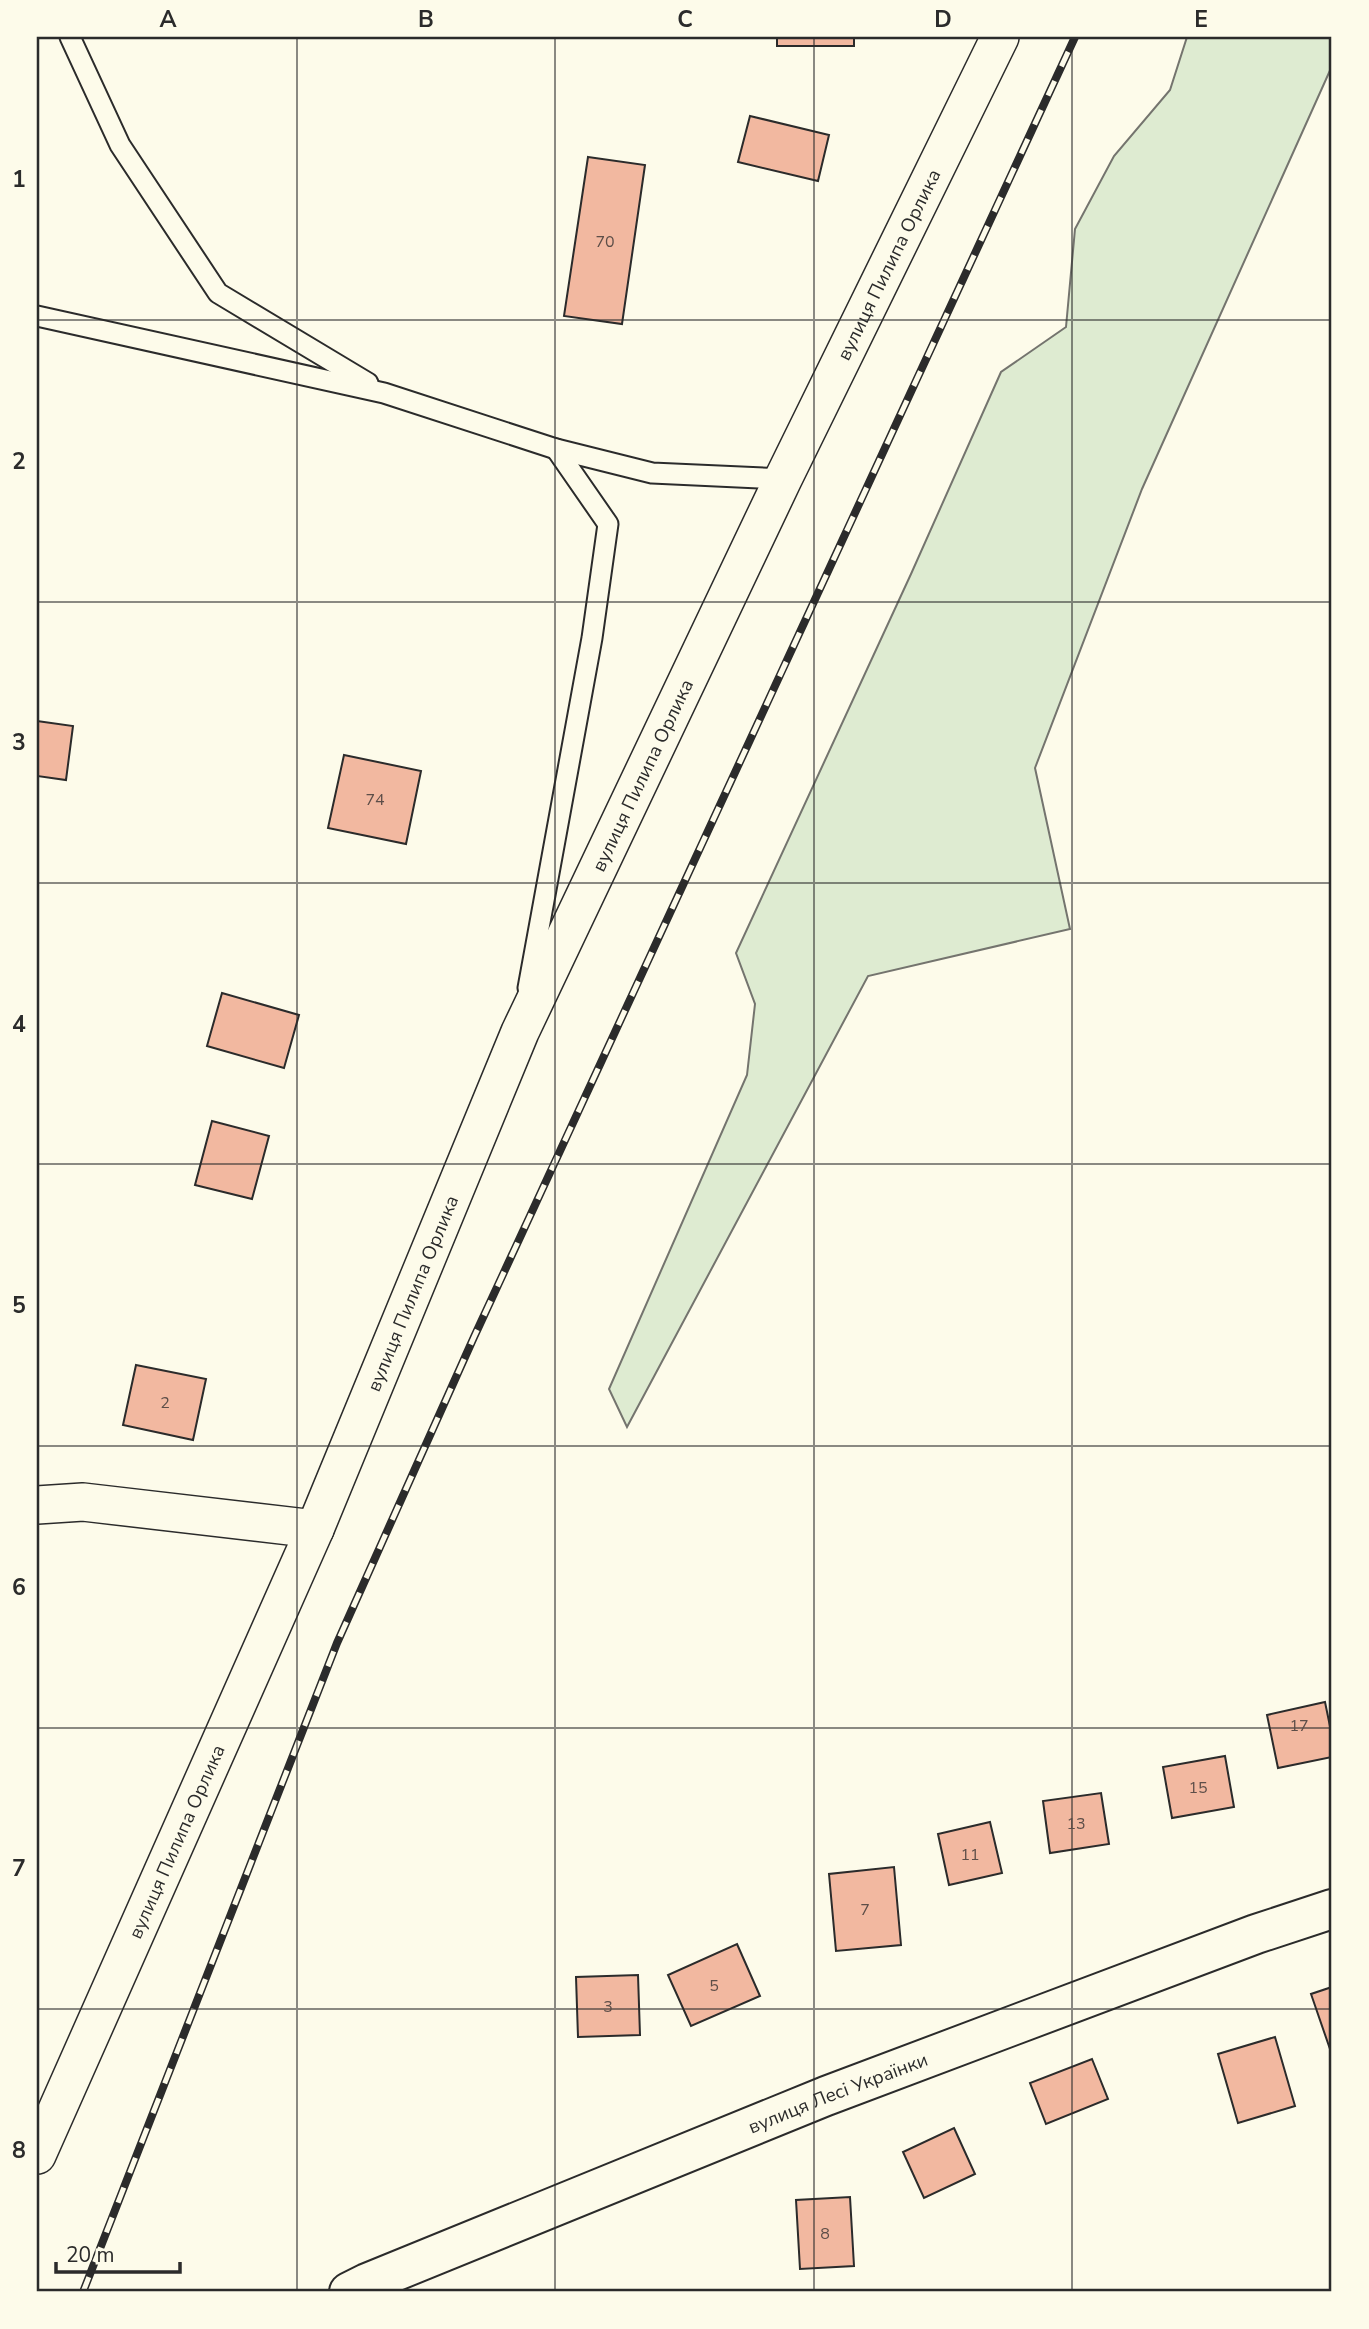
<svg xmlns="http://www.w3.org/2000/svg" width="1369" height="2329" font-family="'Nunito Sans',sans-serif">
<rect width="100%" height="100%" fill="#fdfbea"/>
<!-- green -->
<polygon fill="#deebd1" stroke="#74746e" stroke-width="2" points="1187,37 1332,37 1332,66 1142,489 1035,768 1070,929 868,976 627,1427 609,1389 747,1075 755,1004 736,953 911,574 1001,372 1066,327 1075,229 1114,156 1170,90"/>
<!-- building -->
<g fill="#f2b8a0" stroke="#2b2b2b" stroke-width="2">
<rect x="777" y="37" width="77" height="9"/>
<polygon points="750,116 829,135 818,181 738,162"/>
<polygon points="588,157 645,165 622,324 564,316"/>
<polygon points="37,721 73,726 66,780 37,776"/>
<polygon points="344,755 421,771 406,844 328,828"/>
<polygon points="222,993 299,1015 284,1068 207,1046"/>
<polygon points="212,1121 269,1136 252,1199 195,1185"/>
<polygon points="136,1365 206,1379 193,1440 123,1425"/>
<polygon points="1325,1702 1332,1736 1332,1757 1278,1768 1267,1715"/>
<polygon points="1225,1756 1234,1807 1172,1818 1163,1767"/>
<polygon points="1101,1793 1109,1844 1050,1853 1043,1801"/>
<polygon points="990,1822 1002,1873 949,1885 938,1834"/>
<polygon points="894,1867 901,1945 836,1951 829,1874"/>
<polygon points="737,1944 760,1996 691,2026 668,1975"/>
<polygon points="638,1975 640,2035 578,2037 576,1977"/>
<polygon points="1332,1987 1332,2051 1331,2052 1311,1994"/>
<polygon points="1275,2037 1295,2106 1238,2123 1218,2054"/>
<polygon points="1092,2059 1108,2099 1046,2124 1030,2083"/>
<polygon points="954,2128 975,2174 924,2198 903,2152"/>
<polygon points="850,2197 854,2266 800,2269 796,2200"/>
</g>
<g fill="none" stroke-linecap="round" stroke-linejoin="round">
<!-- service casing -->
<g stroke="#2b2b2b" stroke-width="23">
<g id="service">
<polyline points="70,37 120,145 218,293 368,383"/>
<polyline points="37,316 384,393 556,449 652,473 783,479"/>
<polyline points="528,988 592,638 608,524 556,449"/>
</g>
</g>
<!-- minor casing -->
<g stroke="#2b2b2b" stroke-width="40">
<g id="minor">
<polyline points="37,1505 83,1502 315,1529"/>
<path id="s1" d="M37,2155L315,1529L520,1032L783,479L1000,37"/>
</g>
</g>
<!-- tertiary casing -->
<g stroke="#2b2b2b" stroke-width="42">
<g id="tertiary">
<path id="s2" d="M349,2292L367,2283L826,2096L1256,1934L1332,1909"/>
</g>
</g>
<!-- service -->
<use href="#service" stroke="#fdfbea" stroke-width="19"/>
<!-- minor -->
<use href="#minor" stroke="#fdfbea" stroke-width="37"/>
<!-- tertiary -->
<use href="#tertiary" stroke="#fdfbea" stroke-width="38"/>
<!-- rail casing -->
<g stroke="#2b2b2b" stroke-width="8">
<polyline id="rail" points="83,2292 337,1643 474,1337 1075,37"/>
</g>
<!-- rail -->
<use href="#rail" stroke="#fdfbea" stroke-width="5" stroke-dasharray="16" stroke-linecap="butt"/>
</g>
<!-- grid -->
<path fill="none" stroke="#2b2b2b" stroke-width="2" stroke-opacity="0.55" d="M297,37V2292M555,37V2292M814,37V2292M1072,37V2292M37,320H1332M37,602H1332M37,883H1332M37,1164H1332M37,1446H1332M37,1728H1332M37,2009H1332"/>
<g text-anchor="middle" stroke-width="5" stroke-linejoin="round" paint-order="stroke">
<!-- number labels -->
<g font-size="16" fill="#5d4e48">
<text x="605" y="247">70</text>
<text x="375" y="805">74</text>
<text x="165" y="1408">2</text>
<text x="1299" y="1731">17</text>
<text x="1198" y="1793">15</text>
<text x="1076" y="1829">13</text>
<text x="970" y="1860">11</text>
<text x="865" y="1915">7</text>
<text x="714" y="1991">5</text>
<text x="608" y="2012">3</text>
<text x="825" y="2239">8</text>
</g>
<!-- street labels -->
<g font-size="19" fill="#2b2b2b" stroke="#fdfbea">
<text dy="7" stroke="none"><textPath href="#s1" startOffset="2074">вулиця Пилипа Орлика</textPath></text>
<text dy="7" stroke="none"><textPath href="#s1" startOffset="1507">вулиця Пилипа Орлика</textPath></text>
<text dy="7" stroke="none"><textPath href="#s1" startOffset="940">вулиця Пилипа Орлика</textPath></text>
<text dy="7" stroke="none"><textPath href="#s1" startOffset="343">вулиця Пилипа Орлика</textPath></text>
<text dy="7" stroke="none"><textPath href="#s2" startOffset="528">вулиця Лесі Українки</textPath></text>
</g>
</g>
<!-- border -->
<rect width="1369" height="2329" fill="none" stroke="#fdfbea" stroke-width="77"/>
<!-- scale -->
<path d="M56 2262v10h124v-10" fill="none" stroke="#2b2b2b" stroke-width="3.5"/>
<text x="66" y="2262" font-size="21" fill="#2b2b2b" stroke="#fdfbea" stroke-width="5" paint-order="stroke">20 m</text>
<rect x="38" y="38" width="1292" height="2252" fill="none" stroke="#2b2b2b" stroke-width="2.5"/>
<g font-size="23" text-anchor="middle" font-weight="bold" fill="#2b2b2b">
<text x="168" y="27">A</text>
<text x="426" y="27">B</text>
<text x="685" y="27">C</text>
<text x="943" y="27">D</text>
<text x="1201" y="27">E</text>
<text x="19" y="187">1</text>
<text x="19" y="469">2</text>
<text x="19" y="750">3</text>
<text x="19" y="1032">4</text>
<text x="19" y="1313">5</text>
<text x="19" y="1595">6</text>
<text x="19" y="1876">7</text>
<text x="19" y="2158">8</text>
</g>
</svg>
